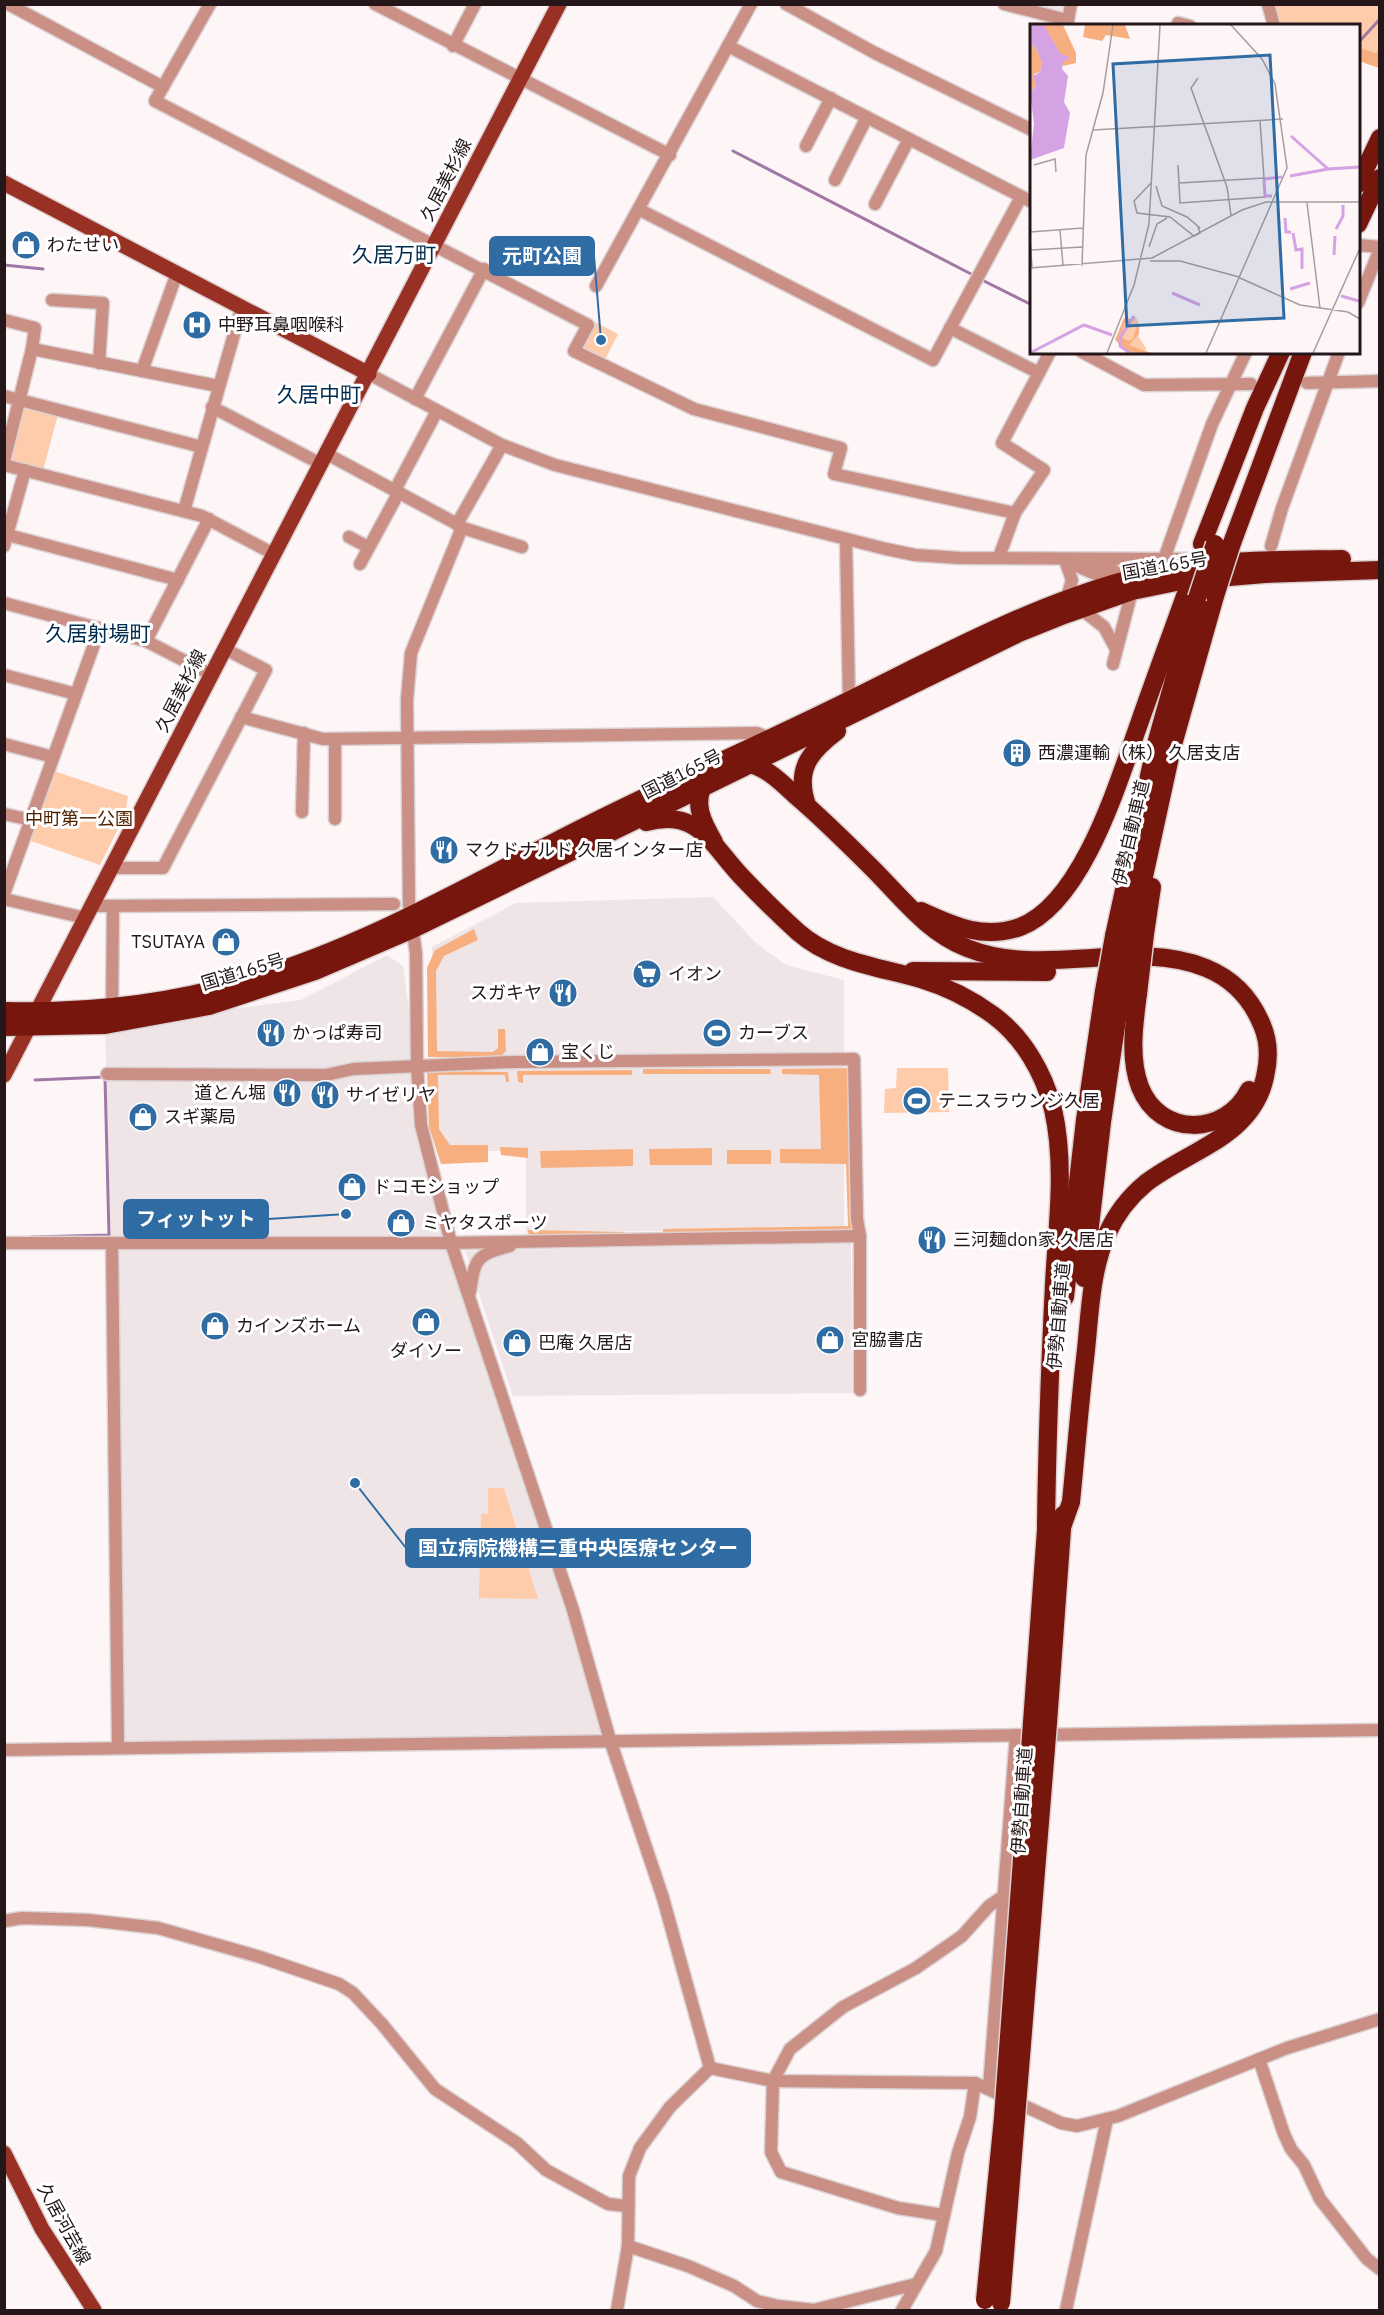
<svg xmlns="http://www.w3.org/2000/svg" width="1384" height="2315" font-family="'IBM Plex Sans','Noto Sans JP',sans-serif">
<rect width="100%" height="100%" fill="#fef5f7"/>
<!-- built -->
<g fill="#f0e5e6">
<polygon points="1015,5 1064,5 1061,15"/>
<polygon points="194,310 209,316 200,342 183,334"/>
<polygon points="713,897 756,943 786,965 844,980 844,1228 526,1233 526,1151 441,1151 437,1140 432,947 516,903"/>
<polygon points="387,955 403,966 417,1066 421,1125 610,1740 118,1747 115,1410 105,1025 301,1000"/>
<polygon points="851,1243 852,1393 513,1396 465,1251"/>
</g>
<!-- green -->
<g fill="#fecbab">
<polygon points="1272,5 1379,5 1379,62 1359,55 1358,26 1279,25"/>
<polygon points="595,322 618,334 604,362 586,353 584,345"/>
<polygon points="26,406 58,414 43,471 12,463 9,459 22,408"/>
<polygon points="54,771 128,796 125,815 100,865 28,840"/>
<polygon points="897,1068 948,1068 949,1112 884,1113 885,1089 896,1088"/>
<polygon points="488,1488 504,1488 538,1599 479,1598 481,1514 488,1514"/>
</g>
<!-- forest -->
<g fill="#f8af80">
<polygon points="1358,47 1375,53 1379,50 1379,68 1359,61"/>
<polygon points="474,929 478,940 444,956 436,971 437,1051 493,1052 498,1048 498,1029 505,1029 506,1051 500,1057 428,1057 427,968 435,950"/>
<polygon points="851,1068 855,1234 663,1237 663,1229 848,1226 846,1164 780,1163 780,1149 821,1149 819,1075 782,1074 782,1069"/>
<polygon points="643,1069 770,1069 771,1074 643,1074"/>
<polygon points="632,1070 632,1075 523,1075 523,1083 518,1082 517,1071"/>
<polygon points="427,1071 508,1072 509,1082 506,1082 505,1075 438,1075 439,1129 450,1145 488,1145 488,1162 441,1164 429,1127"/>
<polygon points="500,1147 528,1148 528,1158 501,1155"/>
<polygon points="712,1148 712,1165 650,1165 649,1149"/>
<polygon points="633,1149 633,1166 541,1168 540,1151"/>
<rect x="727" y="1150" width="44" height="14"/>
<polygon points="528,1230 625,1232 626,1238 529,1238"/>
</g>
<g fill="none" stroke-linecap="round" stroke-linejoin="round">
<!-- stream -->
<g stroke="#a078a6" stroke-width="3">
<polyline points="1358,43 1380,19"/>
<polyline points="733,151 973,275"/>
<polyline points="4,265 43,269"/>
<polyline points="982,280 1032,305"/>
<polyline points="31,1237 109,1235 105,1077 35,1080"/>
</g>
<!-- minor casing -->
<g stroke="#dbd1d3" stroke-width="15">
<g id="minor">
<polyline points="8,4 163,87"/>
<polyline points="210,4 155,101 588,325 574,351 694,409 841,448 834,474 1015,513"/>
<polyline points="375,4 670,155"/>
<polyline points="786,4 875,53 1032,130"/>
<polyline points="1004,4 1067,20"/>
<polyline points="1268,4 1274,26"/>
<polyline points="1178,23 1190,26"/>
<polyline points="1067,26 1071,4"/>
<polyline points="453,46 475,4"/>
<polyline points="728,46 1032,202"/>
<polyline points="806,146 831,98"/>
<polyline points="835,180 867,117"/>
<polyline points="875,204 909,139"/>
<polyline points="640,210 933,360 1021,197"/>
<polyline points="1358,245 1380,247"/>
<polyline points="596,286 751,4"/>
<polyline points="52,300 103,303 99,363"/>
<polyline points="1358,303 1380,249"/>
<polyline points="4,320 35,328 32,349 4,461"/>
<polyline points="950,328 1039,373"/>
<polyline points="32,349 218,386"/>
<polyline points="1082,352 1144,385 1251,384"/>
<polyline points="142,371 177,273"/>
<polyline points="369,374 502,445 555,465 886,549 915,555 960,558 1193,559"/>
<polyline points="1307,383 1380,381"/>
<polyline points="4,396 202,447"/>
<polyline points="415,399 484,269"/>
<polyline points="212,407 321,464"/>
<polyline points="327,454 457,524 461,530 411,653 407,700 409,904 416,953 417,1066 421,1125 451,1243 573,1610 610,1740 663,1898 710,2068"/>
<polyline points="4,465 202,516 274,554"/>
<polyline points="395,490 437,411"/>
<polyline points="184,511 242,306"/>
<polyline points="457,524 502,445"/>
<polyline points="460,527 522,547"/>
<polyline points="4,534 178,580"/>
<polyline points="349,537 368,547"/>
<polyline points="846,539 849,701"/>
<polyline points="4,546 25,470"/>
<polyline points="1271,546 1282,508 1339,352"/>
<polyline points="999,557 1015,513 1044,470 1002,443 1050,352"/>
<polyline points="1164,559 1212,424 1246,352"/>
<polyline points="1066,563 1072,580 1066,601"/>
<path d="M1095,563C1110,566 1118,572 1127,584"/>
<polyline points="360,564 399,492"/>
<polyline points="1072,564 1119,584"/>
<polyline points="4,603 146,641 212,675"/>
<polyline points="1081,609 1104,627 1116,649"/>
<polyline points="146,641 209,519"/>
<polyline points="1113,664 1132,591"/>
<polyline points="4,675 76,694"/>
<polyline points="241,717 323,739 757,733 770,738"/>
<polyline points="335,739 335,819"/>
<polyline points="4,744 53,757"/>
<polyline points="302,812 304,733"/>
<polyline points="4,814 31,820"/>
<polyline points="112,868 163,868 266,670 225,649"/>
<polyline points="4,894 100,628"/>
<polyline points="4,899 85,918"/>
<polyline points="92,906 394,904"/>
<polyline points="112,1007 113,907"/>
<polyline points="107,1074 326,1075 353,1069 512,1062 854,1059 857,1219 860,1236 860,1390"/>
<polyline points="4,1243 444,1243 860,1236"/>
<polyline points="112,1244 118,1747"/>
<path d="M470,1292C475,1258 476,1255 510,1246"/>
<polyline points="4,1750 1380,1730"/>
<polyline points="4,1921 22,1918 88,1920 158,1928 260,1957 339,1984 353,1993 382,2024 435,2089 517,2143 546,2170 608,2204 626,2206"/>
<polyline points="1259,2059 1284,2134 1291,2149 1304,2165 1320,2199 1367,2259 1380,2269"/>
<polyline points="710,2068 773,2081 975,2083 1061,2123 1077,2126 1118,2116 1287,2048 1380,2019"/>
<polyline points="989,2088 1016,1735"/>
<polyline points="943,2215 898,2208 781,2172 771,2152 773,2081 790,2049 843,2007 916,1968 962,1936 989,1906 1005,1895"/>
<polyline points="628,2246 688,2266 734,2286 757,2301 778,2306 814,2310 916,2284"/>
<polyline points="617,2310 628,2246 629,2176 640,2148 670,2107 710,2068"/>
<polyline points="902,2310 936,2251 958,2153 970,2117 975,2083"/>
<polyline points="1066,2310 1107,2119"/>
</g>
</g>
<!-- major casing -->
<g stroke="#dbd1d3" stroke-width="18">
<g id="major">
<polyline points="4,183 369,374"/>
<polyline points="4,1075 559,4"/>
<polyline points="4,2153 42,2229 94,2310"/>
</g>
</g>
<!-- highway casing -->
<g stroke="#dbd1d3" stroke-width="21">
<g id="highway">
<polyline points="1358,184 1380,138"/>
<polyline points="1358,224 1380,178"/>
<polyline points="1232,543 1303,352"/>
<polyline points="1202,544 1255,408 1281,352"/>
<path d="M742,763C764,764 781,782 796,796C823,819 848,844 873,869C903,899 927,932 967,948C1043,979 1132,938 1206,968C1233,979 1251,998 1262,1025C1269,1041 1269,1060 1265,1077C1252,1137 1189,1150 1146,1183C1129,1197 1116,1214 1107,1234C1091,1271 1090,1311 1086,1350C1080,1401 1076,1452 1071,1502L1062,1527"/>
<path d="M705,782C692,803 703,823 714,842"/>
<path d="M807,805C795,770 809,752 837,731"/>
<path d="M646,822C698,808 711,844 741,876C759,895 778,914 798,932C832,962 879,967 921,979C947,987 971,999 993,1015C1023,1037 1044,1073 1053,1109C1066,1166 1057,1227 1054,1284C1050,1365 1047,1445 1046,1526"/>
<path d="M921,911C954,926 983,940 1020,927C1083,903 1118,782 1139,724C1154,681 1170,638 1185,596"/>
<polyline points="1145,934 1152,887"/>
<polyline points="1114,936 1156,744 1197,598"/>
<polyline points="1131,936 1172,748 1215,596"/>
<polyline points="913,971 1047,972"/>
<path d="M1138,994C1134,1024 1129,1058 1140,1087C1160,1138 1226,1136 1249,1090"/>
<path d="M4,1011C83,1013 163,1005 239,983C363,949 477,880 592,823C680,779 770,740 858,696C955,648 1056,593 1163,571C1221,559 1282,560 1342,559"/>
<polyline points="4,1027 105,1025 209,1006 315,971 413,929 1019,633 1064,615 1132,591 1181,581 1265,574 1380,570"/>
<polyline points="1084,1278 1102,1122 1121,992"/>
<polyline points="1065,1297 1085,1120 1104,991"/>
<polyline points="1032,1723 1047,1516"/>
<polyline points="1048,1723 1063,1515"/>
</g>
</g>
<!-- minor -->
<use href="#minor" stroke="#ca8f85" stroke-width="12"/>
<!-- major -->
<use href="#major" stroke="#983024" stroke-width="15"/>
<!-- highway -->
<use href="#highway" stroke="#77160d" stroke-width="18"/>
<!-- highway-bridge casing -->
<g stroke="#dbd1d3" stroke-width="21" stroke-linecap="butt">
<g id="highway-bridge">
<polyline points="1215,596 1232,543"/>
<polyline points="1197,598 1215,544"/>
<polyline points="1104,991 1114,936"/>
<polyline points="1121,992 1131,936"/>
<polyline points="1138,994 1145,934"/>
<polyline points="985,2300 1003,2118 1032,1723"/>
<polyline points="1001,2303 1048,1723"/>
</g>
</g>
<!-- highway-bridge -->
<use href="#highway-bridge" stroke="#77160d" stroke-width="18"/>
</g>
<!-- icons -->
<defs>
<g id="shop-disc" transform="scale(1.5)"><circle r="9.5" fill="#2e6ca3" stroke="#fff"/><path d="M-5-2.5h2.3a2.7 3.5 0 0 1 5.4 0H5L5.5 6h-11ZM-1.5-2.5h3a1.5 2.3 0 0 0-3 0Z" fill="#fff"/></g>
<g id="hospital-disc" transform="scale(1.5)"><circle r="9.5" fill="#2e6ca3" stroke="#fff"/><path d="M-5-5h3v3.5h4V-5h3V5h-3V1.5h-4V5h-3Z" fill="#fff"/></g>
<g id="building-disc" transform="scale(1.5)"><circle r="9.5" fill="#2e6ca3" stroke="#fff"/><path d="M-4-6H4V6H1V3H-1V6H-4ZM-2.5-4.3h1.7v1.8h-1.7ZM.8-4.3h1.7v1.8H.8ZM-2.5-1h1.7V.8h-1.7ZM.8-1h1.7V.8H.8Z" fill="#fff"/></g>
<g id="restaurant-disc" transform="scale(1.5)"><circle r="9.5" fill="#2e6ca3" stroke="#fff"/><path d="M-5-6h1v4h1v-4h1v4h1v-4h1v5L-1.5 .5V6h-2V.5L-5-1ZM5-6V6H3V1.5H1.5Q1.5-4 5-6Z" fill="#fff"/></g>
<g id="supermarket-disc" transform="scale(1.5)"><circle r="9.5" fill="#2e6ca3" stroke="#fff"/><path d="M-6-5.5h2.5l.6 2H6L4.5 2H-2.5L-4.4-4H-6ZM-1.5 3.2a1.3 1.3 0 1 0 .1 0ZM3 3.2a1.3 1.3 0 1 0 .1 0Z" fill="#fff"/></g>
<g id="stadium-disc" transform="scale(1.5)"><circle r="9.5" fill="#2e6ca3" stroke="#fff"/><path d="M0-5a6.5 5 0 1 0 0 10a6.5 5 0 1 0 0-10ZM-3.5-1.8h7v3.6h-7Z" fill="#fff"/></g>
</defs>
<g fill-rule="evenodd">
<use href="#shop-disc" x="26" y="245"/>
<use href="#hospital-disc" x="197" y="325"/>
<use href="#building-disc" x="1017" y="753"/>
<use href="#restaurant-disc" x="444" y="850"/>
<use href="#shop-disc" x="226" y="942"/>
<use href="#supermarket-disc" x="647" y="974"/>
<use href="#restaurant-disc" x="563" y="993"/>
<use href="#restaurant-disc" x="271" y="1033"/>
<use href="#stadium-disc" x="717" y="1033"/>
<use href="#shop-disc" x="540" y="1052"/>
<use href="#restaurant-disc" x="287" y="1093"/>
<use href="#restaurant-disc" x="325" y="1095"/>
<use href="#stadium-disc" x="917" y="1101"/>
<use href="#shop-disc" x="143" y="1117"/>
<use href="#shop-disc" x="352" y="1187"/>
<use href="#shop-disc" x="401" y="1223"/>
<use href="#restaurant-disc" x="932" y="1240"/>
<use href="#shop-disc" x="426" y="1322"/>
<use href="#shop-disc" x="215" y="1326"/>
<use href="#shop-disc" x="830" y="1340"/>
<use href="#shop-disc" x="517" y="1343"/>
</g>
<g text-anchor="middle" stroke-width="6" stroke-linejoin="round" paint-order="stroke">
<!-- street labels -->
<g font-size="18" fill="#251719" stroke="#fff">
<text transform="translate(446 180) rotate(-63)" y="6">久居美杉線</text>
<text transform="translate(1165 566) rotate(-10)" y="6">国道165号</text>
<text transform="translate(181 691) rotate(-63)" y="6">久居美杉線</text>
<text transform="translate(682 774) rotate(-27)" y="6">国道165号</text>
<text transform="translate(1131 833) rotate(-77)" y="6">伊勢自動車道</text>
<text transform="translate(243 972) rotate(-17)" y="6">国道165号</text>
<text transform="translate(1059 1316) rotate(-85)" y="6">伊勢自動車道</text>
<text transform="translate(1022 1801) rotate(-86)" y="6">伊勢自動車道</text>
<text transform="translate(64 2224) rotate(61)" y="6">久居河芸線</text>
</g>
<!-- poi labels -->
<g font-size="18" fill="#251719" stroke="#fff" text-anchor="start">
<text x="47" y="251">わたせい</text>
<text x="218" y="331">中野耳鼻咽喉科</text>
<text x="1038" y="759">西濃運輸（株） 久居支店</text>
<text x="465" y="856">マクドナルド 久居インター店</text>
<text x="205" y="948" text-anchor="end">TSUTAYA</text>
<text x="668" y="980">イオン</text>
<text x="542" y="999" text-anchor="end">スガキヤ</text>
<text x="292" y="1039">かっぱ寿司</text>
<text x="738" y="1039">カーブス</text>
<text x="561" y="1058">宝くじ</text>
<text x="266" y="1099" text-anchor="end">道とん堀</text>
<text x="346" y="1101">サイゼリヤ</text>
<text x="938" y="1107">テニスラウンジ久居</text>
<text x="164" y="1123">スギ薬局</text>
<text x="373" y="1193">ドコモショップ</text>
<text x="422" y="1229">ミヤタスポーツ</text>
<text x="953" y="1246">三河麺don家 久居店</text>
<text x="236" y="1332">カインズホーム</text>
<text x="851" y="1346">宮脇書店</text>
<text x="538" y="1349">巴庵 久居店</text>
<text x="426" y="1357" text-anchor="middle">ダイソー</text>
</g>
<!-- park labels -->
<g font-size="18" fill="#4f2200" stroke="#fff">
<text x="79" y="825">中町第一公園</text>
</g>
<!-- quarter labels -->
<g font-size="21" fill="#002b4e" stroke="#fff">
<text x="394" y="262">久居万町</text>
<text x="319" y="402">久居中町</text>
<text x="98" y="641">久居射場町</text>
</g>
</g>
<!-- overview -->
<g transform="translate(1030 24)">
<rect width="330" height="330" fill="#fef5f7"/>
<path d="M106,293L110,303L108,312L116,324L115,329L92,325L86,316L96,296Z" fill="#fecbab"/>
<path d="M14,1H33L46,29V39L33,42ZM55,1H95L100,15L76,11L72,17L53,13ZM0,20L6,24L12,39L10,48L4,50L6,62L0,68ZM94,294L102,296L95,298L91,313L98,317L103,315L108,298L109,310L99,321L121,329H102L85,316Z" fill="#f8af80"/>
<path d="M1,1H14L30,29L40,34L33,38L32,45L38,52L34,78L40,89L34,124L0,136L4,99L0,68L6,62L3,52L10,48L12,39L6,24L0,20Z" fill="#d5a2e3"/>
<path fill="none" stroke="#d5a2e3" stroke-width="3" d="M298,145L330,143M260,152L298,145L261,112M242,172H235L234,155L252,153M255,194L256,208H261M306,205L313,192V181M263,209L266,226L272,225V245M304,231L305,212M260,265L280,259M142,269L170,281M311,272L329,277M0,329L54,301L82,311M100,329L90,322V314L104,292"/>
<path fill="none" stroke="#a79c9e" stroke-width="1.5" d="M168,54L161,64L197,163L201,191M63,106L253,95M4,141L25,135L26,148M148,141L150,179L235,173M121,159L104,177L107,189L140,193L164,212L170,209L168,203M149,159L234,154L230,97M126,162L132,182L157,193L170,204M277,179L290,284M30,206L33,241M0,208L53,204M0,214L2,243M119,223L127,200L137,194M1,226L52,223M120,237H150L209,253M52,242L56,131L73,69L83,1M0,244L122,234L212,186L236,178H330M210,254L270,281L318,288L330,295M77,329L104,261L119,200L130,1M176,329L257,144L245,60L232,35L201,1M283,329L330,224"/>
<path fill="#2e6ca3" fill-opacity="0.15" stroke="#2e6ca3" stroke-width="3" d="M240,31L254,294L97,302L83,40Z"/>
<rect width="330" height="330" fill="none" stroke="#251719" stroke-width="3"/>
</g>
<!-- callouts -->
<path fill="none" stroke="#2e6ca3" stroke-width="2" d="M601 340L594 256M346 1214L268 1219M355 1483L406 1548"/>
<g fill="#2e6ca3" stroke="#fff" stroke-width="2">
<circle cx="601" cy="340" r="6"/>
<circle cx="346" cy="1214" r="6"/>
<circle cx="355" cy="1483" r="6"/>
</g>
<g fill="#2e6ca3" stroke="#2e6ca3" stroke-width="2">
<rect x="490" y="237" width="104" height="38" rx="6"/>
<rect x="124" y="1200" width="144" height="38" rx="6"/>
<rect x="406" y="1529" width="344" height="38" rx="6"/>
</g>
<g font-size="20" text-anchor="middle" font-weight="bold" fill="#fff">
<text x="542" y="263">元町公園</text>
<text x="196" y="1226">フィットット</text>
<text x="578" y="1555">国立病院機構三重中央医療センター</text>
</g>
<!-- border -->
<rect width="1384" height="2315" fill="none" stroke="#251719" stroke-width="12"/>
</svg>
